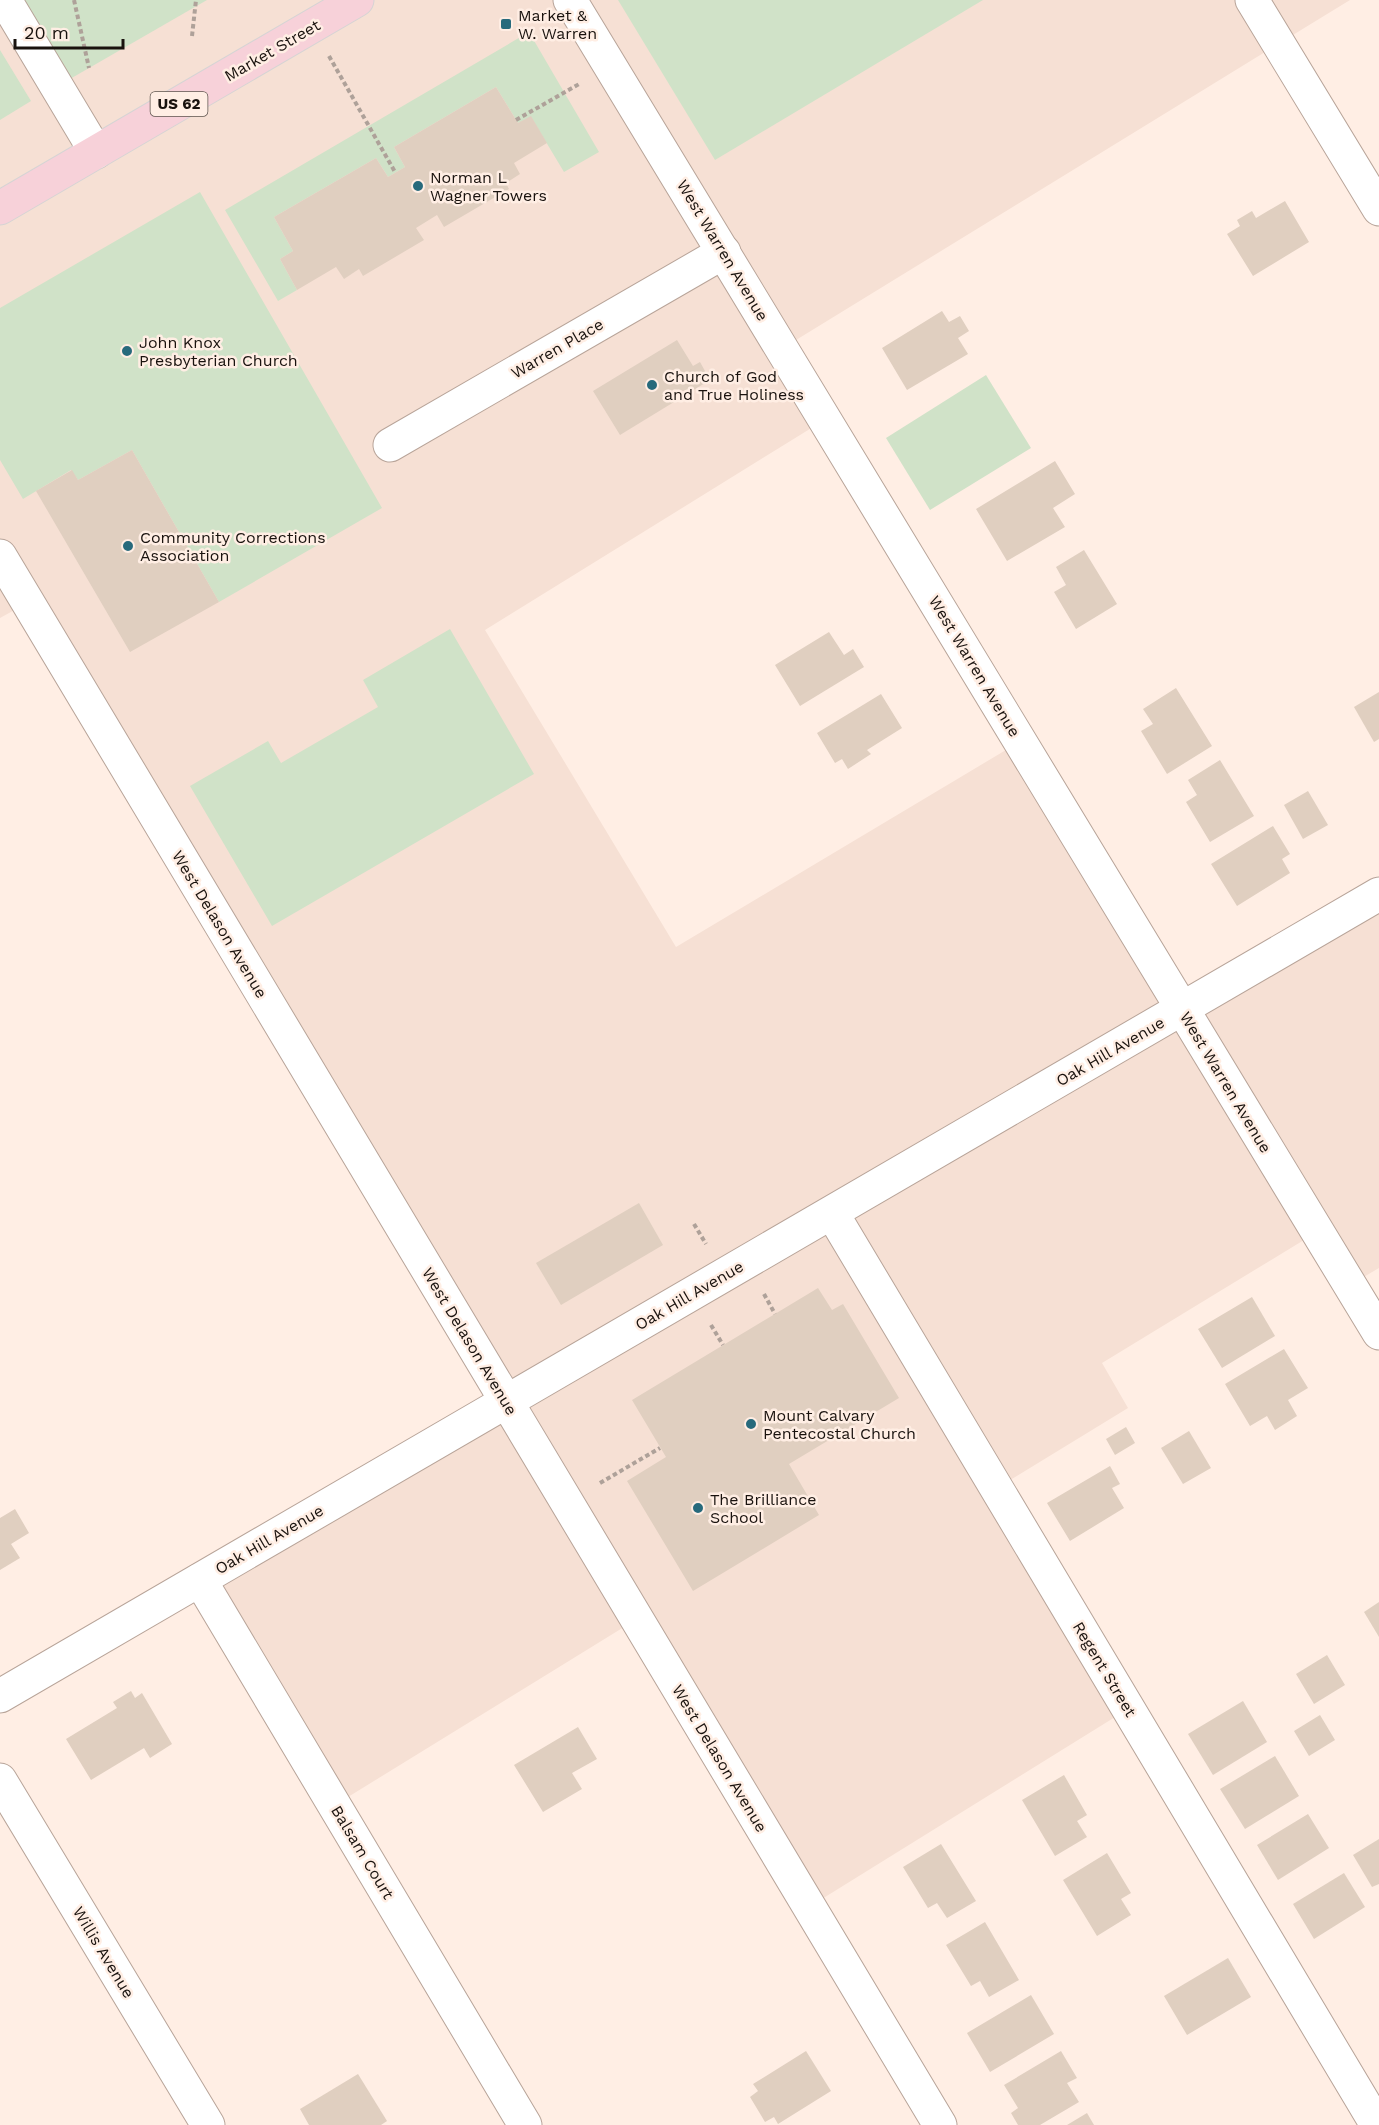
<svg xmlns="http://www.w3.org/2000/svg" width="1379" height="2125" font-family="'Work Sans',sans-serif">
<rect width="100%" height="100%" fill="#ffeee4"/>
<!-- built -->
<polygon fill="#f6e0d4" points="0,0 1350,0 783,348 826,419 485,630 676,947 1021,741 1182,1009 1379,894 1379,1268 1350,1285 1317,1232 1102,1363 1128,1408 997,1488 1128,1709 809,1907 637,1619 335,1805 200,1580 506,1401 27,603 0,618"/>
<!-- green -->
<g fill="#d0e2c8">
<polygon points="23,0 207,0 70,79"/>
<polygon points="618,0 983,0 715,160"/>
<polygon points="529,32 599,152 564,172 531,117 518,123 496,87 394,147 405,167 388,177 376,158 274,217 293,251 280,259 297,290 278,301 225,210"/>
<polygon points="0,50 31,101 0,120"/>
<polygon points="200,192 382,508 219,602 132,450 78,480 71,470 23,499 0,460 0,308"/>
<polygon points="986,375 1031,448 930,510 886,438"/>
<polygon points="450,629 534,774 272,926 190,786 268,741 281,763 378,707 363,680"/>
</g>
<!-- building -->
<g fill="#e0cfc0">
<polygon points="496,87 518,123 531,116 547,143 514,163 520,174 506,183 509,189 444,227 437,215 416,228 424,240 363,276 359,269 344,279 336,267 297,290 280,259 293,251 274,217 376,158 388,177 405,167 394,147"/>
<polygon points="1285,201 1309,242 1253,276 1227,234 1240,226 1237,220 1252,211 1256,218"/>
<polygon points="942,311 949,322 960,316 969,331 958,338 968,354 907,390 882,348"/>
<polygon points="677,340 693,366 700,362 710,380 620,435 593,391"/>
<polygon points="132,450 219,602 130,652 36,491 72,470 78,480"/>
<polygon points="1055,461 1075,494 1053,508 1065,527 1007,561 976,509"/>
<polygon points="1084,550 1117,604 1076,629 1054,592 1066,585 1056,567"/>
<polygon points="829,632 844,655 853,649 864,667 800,706 775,665"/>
<polygon points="1176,688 1212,746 1167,774 1141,731 1153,724 1143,709"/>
<polygon points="1379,692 1379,739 1374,742 1354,707"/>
<polygon points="881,694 902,728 867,750 871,754 848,769 842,759 835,763 817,733"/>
<polygon points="1220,760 1254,816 1210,842 1186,802 1197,795 1188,780"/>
<polygon points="1308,791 1328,825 1303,839 1284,805"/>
<polygon points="1273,826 1290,854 1282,859 1290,873 1237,906 1211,864"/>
<polygon points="639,1203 663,1245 561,1305 536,1263"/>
<polygon points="818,1288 832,1310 843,1304 899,1398 789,1464 819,1515 693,1591 627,1481 666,1457 632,1400"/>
<polygon points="1252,1297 1275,1336 1222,1368 1198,1329"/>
<polygon points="1284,1349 1308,1388 1288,1400 1297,1416 1275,1430 1267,1416 1250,1426 1225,1384"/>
<polygon points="1126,1427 1135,1443 1115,1455 1106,1439"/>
<polygon points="1189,1431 1211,1468 1183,1484 1161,1448"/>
<polygon points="1110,1466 1120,1484 1112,1488 1124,1508 1070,1541 1047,1503"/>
<polygon points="15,1509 29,1533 11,1544 20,1558 0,1570 0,1518"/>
<polygon points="1379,1602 1379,1637 1364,1612"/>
<polygon points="1327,1655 1345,1685 1314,1704 1296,1674"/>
<polygon points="131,1691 135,1698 142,1693 172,1744 150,1758 144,1748 91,1780 66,1739 117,1708 113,1702"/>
<polygon points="1243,1701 1267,1742 1213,1775 1188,1734"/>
<polygon points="1320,1715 1335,1740 1309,1756 1294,1731"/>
<polygon points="578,1727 597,1759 572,1773 582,1789 543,1812 514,1765"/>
<polygon points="1275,1756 1299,1796 1245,1829 1220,1789"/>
<polygon points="1064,1775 1087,1815 1077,1821 1087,1837 1055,1856 1022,1800"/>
<polygon points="1308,1814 1329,1848 1278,1880 1257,1845"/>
<polygon points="1379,1839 1379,1884 1372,1887 1353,1855"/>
<polygon points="941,1844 976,1901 947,1918 937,1903 928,1908 903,1867"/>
<polygon points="1107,1853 1131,1893 1121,1899 1131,1915 1097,1936 1063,1880"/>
<polygon points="1344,1873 1365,1907 1314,1939 1293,1904"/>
<polygon points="985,1922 1019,1980 989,1997 980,1981 971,1986 946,1945"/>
<polygon points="1228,1958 1251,1997 1187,2035 1164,1996"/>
<polygon points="1031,1995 1054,2034 990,2072 967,2033"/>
<polygon points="806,2051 831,2091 778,2124 774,2117 765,2122 750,2097 758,2091 753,2084"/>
<polygon points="1061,2051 1077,2078 1067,2083 1079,2102 1040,2125 1018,2125 1011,2113 1018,2108 1004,2085"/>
<polygon points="358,2074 387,2121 381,2125 309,2125 300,2109"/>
<polygon points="1087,2113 1094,2125 1067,2125"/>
</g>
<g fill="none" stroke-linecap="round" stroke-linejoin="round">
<!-- minor casing -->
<g stroke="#b8a499" stroke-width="35">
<g id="minor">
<polyline points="5,0 96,152"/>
<polyline points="570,0 1379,1333"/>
<polyline points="1252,0 1379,209"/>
<polyline points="390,445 724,252"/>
<polyline points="0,556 940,2125"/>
<polyline points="832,1213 1377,2125"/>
<polyline points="200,1580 525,2125"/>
<polyline points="0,1696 1379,894"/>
<polyline points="0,1780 208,2125"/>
</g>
</g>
<!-- major casing -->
<g stroke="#d6d4d4" stroke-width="35">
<polyline id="major" points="0,208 357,0"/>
</g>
<!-- path -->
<g stroke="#aea199" stroke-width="4" stroke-dasharray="4.5 3" stroke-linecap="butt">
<polyline points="74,0 89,68"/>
<polyline points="192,36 196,0"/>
<polyline points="329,56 395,172"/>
<polyline points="516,120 581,83"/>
<polyline points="694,1224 706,1244"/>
<polyline points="764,1294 775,1314"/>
<polyline points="711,1325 723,1345"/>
<polyline points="600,1483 660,1448"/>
</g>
<!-- minor -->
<use href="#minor" stroke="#fff" stroke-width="33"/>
<!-- major -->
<use href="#major" stroke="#f7d1d9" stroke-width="33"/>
</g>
<!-- markers -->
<g fill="#276a7c" stroke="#ffeee4" stroke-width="2">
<rect x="500" y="18" width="12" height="12" rx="3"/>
<circle cx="418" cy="186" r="6"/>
<circle cx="127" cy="351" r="6"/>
<circle cx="652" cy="385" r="6"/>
<circle cx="128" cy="546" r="6"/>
<circle cx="751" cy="1424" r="6"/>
<circle cx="698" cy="1508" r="6"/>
</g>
<g text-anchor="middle" stroke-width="5" stroke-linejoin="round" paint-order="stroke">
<!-- shield labels -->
<rect fill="#ffeee4" stroke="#5e544e" stroke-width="1.5" x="150.5" y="92" width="57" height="24" rx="4.5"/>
<g font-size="15" font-weight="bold" fill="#19120e">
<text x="179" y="109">US 62</text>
</g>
<!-- poi labels -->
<g font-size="16" fill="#19120e" stroke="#ffeee4" text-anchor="start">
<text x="518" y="21">Market &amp;<tspan x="518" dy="18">W. Warren</tspan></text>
<text x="430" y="183">Norman L<tspan x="430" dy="18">Wagner Towers</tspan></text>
<text x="139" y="348">John Knox<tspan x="139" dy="18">Presbyterian Church</tspan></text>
<text x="664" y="382">Church of God<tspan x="664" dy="18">and True Holiness</tspan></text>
<text x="140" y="543">Community Corrections<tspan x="140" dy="18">Association</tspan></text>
<text x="763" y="1421">Mount Calvary<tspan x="763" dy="18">Pentecostal Church</tspan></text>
<text x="710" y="1505">The Brilliance<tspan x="710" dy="18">School</tspan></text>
</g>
<!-- street labels -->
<g font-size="16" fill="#19120e" stroke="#ffeee4">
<text transform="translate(272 50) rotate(-30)" y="6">Market Street</text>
<text transform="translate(723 250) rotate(59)" y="6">West Warren Avenue</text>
<text transform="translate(557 348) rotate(-30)" y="6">Warren Place</text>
<text transform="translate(975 666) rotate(59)" y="6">West Warren Avenue</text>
<text transform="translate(220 924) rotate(59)" y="6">West Delason Avenue</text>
<text transform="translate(1110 1051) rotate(-30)" y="6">Oak Hill Avenue</text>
<text transform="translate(1226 1082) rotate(59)" y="6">West Warren Avenue</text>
<text transform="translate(689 1295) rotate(-30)" y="6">Oak Hill Avenue</text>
<text transform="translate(470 1341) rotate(59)" y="6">West Delason Avenue</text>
<text transform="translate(269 1539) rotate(-30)" y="6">Oak Hill Avenue</text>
<text transform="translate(1105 1669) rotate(59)" y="6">Regent Street</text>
<text transform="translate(720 1758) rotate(59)" y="6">West Delason Avenue</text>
<text transform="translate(363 1852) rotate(59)" y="6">Balsam Court</text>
<text transform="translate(104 1952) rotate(59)" y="6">Willis Avenue</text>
</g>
</g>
<!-- scale -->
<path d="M15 39v9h108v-9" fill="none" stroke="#19120e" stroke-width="3"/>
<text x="24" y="39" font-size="18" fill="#19120e" stroke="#ffeee4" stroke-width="4.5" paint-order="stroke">20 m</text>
</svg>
